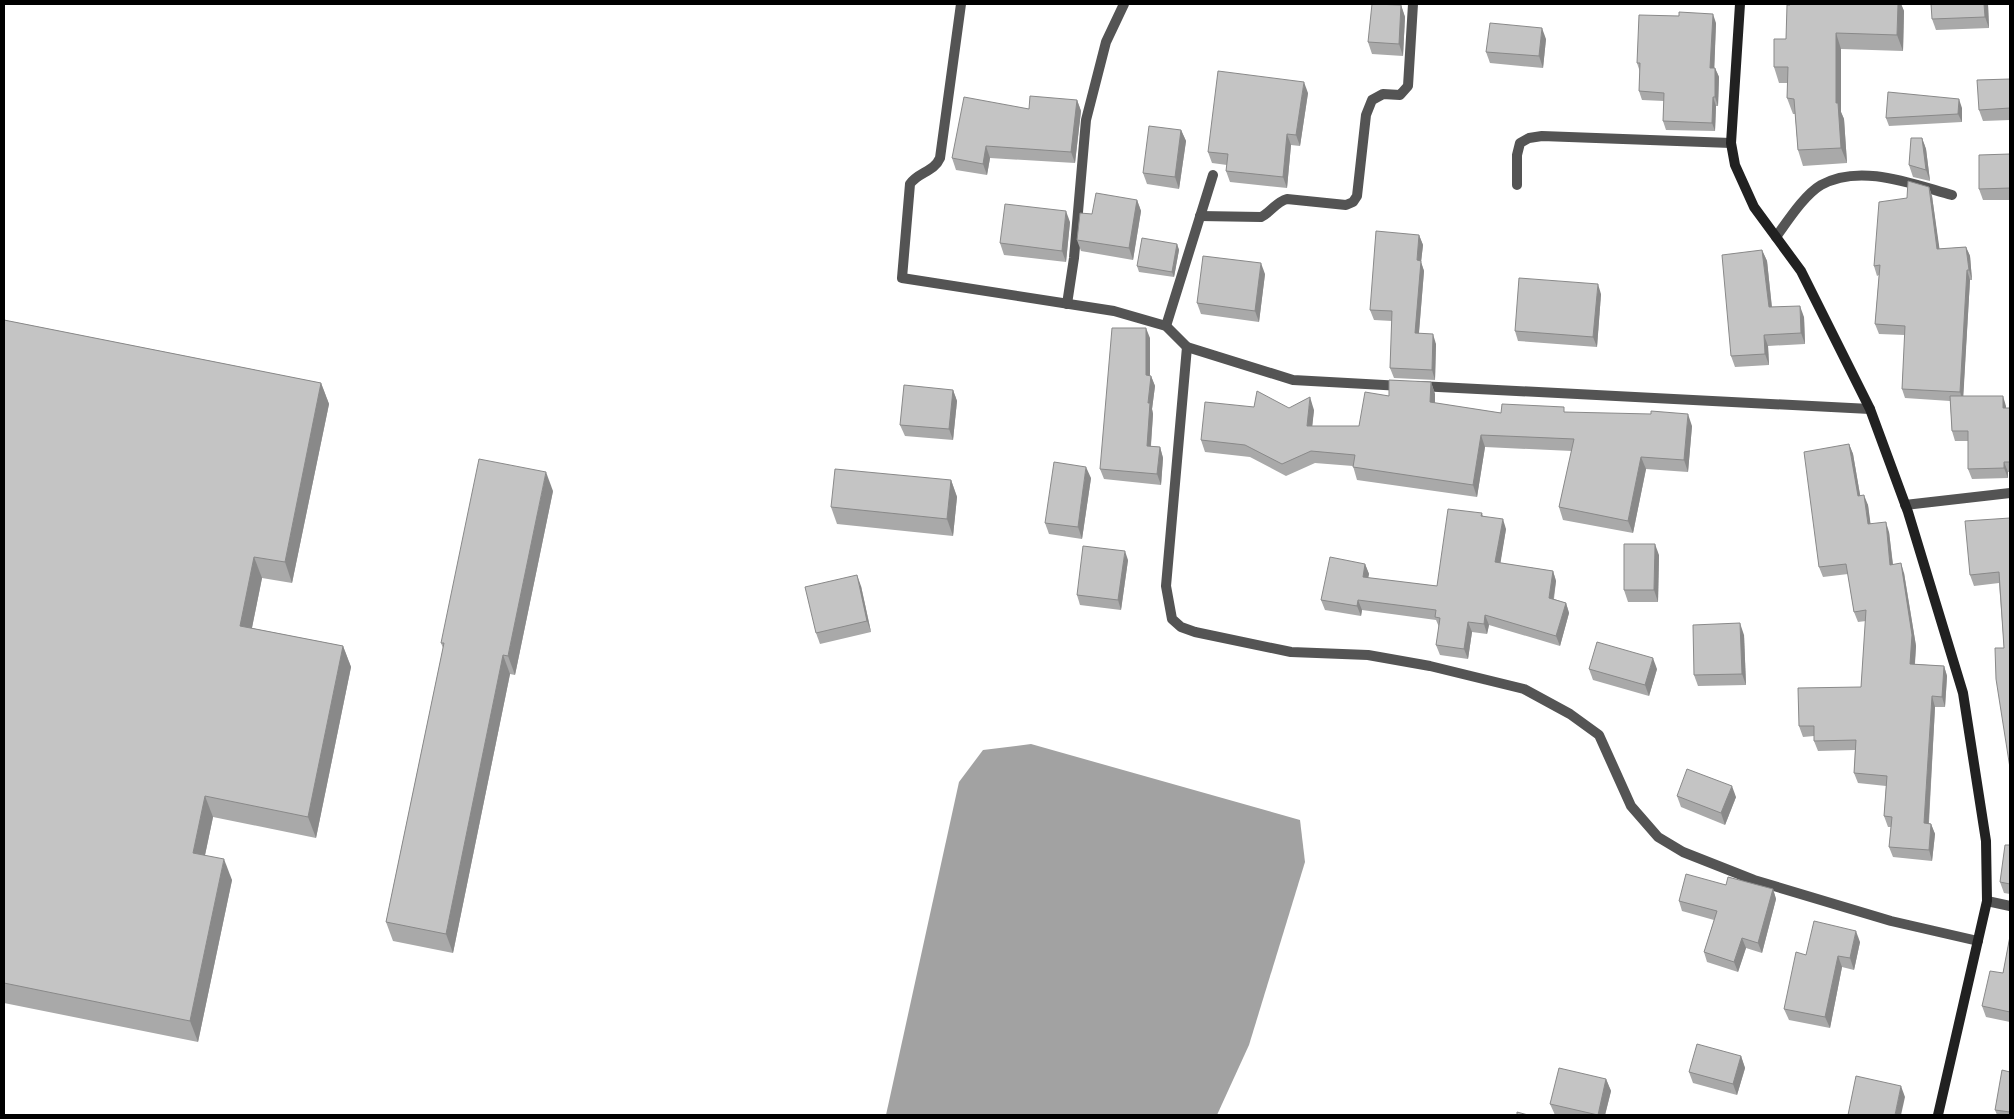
<svg xmlns="http://www.w3.org/2000/svg" width="2014" height="1119" font-family="'Asap Condensed',sans-serif">
<rect width="100%" height="100%" fill="#fff"/>
<!-- water -->
<polygon fill="#a2a2a2" points="1031,744 1300,820 1305,862 1249,1045 1217,1115 886,1115 959,782 983,750"/>
<g fill="none" stroke-linecap="round" stroke-linejoin="round">
<!-- street -->
<g stroke="#545454" stroke-width="10">
<path d="M961,4L940,158C934,172 918,172 910,184L902,278L1114,311L1166,326L1187,347L1293,380L1402,386"/>
<polyline points="1517,185 1517,155 1520,143 1529,138 1542,136 1731,143"/>
<path d="M1200,216L1261,217C1271,212 1276,202 1287,199L1346,205L1353,202L1357,196L1366,115L1372,100L1383,94L1400,95L1408,86L1413,4"/>
<path d="M1776,237C1787,222 1804,195 1821,185C1860,163 1912,184 1952,195"/>
<polyline points="1067,304 1074,258 1086,120 1106,42 1124,4"/>
<polyline points="1166,326 1213,175"/>
<polyline points="1187,347 1166,586 1172,619 1181,627 1195,632 1291,652 1368,655 1430,666 1524,689 1570,714 1599,735 1631,806 1658,837 1683,852 1754,880 1891,921 1978,941"/>
<polyline points="1419,386 1870,409"/>
<polyline points="1905,505 2010,493"/>
<polyline points="1987,901 2010,906"/>
</g>
<!-- secondary -->
<polyline stroke="#212121" stroke-width="10" points="1740,4 1731,143 1735,165 1754,207 1801,271 1870,409 1908,512 1963,693 1986,841 1987,901 1938,1115"/>
</g>
<!-- wall -->
<g fill="#a9a9a9">
<polygon points="1790,4 1901,4 1904,11 1903,51 1841,49 1841,112 1844,119 1847,163 1803,166 1798,150 1795,114 1793,114 1787,98 1787,83 1779,83 1774,67 1786,39"/>
<polygon points="1988,4 1989,28 1936,30 1932,19"/>
<polygon points="1401,5 1405,17 1403,56 1372,54 1368,42"/>
<polygon points="1716,23 1714,68 1715,68 1719,77 1718,106 1716,106 1715,131 1666,130 1663,121 1664,101 1642,100 1639,91 1640,72 1637,63"/>
<polygon points="1546,39 1543,68 1490,63 1486,52"/>
<polygon points="2010,79 2010,120 1983,121 1979,110"/>
<polygon points="1308,93 1300,146 1291,145 1287,188 1230,182 1226,171 1227,165 1212,163 1208,152"/>
<polygon points="1077,100 1081,111 1075,163 990,158 987,175 956,170 952,158 1029,109"/>
<polygon points="1962,108 1962,122 1889,126 1886,118"/>
<polygon points="1181,130 1186,141 1179,189 1147,184 1143,173"/>
<polygon points="1922,138 1926,149 1930,181 1913,177 1909,165"/>
<polygon points="2010,154 2010,200 1983,200 1979,189"/>
<polygon points="1929,187 1932,196 1939,249 1966,247 1970,256 1972,280 1970,280 1963,396 2006,406 2006,408 2010,408 2010,472 2008,472 2008,478 1972,479 1968,469 1968,441 1955,441 1952,431 1950,401 1905,398 1902,389 1905,335 1879,334 1875,324 1879,275 1877,276 1874,266 1907,198"/>
<polygon points="1137,200 1141,211 1133,260 1081,251 1077,240 1092,214"/>
<polygon points="1070,222 1066,262 1004,255 1000,243"/>
<polygon points="1419,235 1423,245 1421,262 1424,271 1419,333 1436,344 1435,380 1394,378 1390,368 1392,321 1374,320 1370,310"/>
<polygon points="1177,244 1179,250 1174,277 1139,272 1137,266"/>
<polygon points="1762,250 1767,261 1772,307 1804,317 1805,344 1768,346 1769,365 1735,367 1731,356"/>
<polygon points="1265,274 1259,322 1201,314 1197,303"/>
<polygon points="1601,294 1597,347 1518,341 1515,331"/>
<polygon points="4,320 321,383 329,404 292,583 262,578 252,628 343,646 351,667 316,838 213,817 205,855 232,880 198,1042 4,1003"/>
<polygon points="1150,338 1150,376 1151,376 1155,386 1152,409 1153,414 1151,446 1160,447 1163,458 1161,485 1104,479 1100,469"/>
<polygon points="1431,382 1435,394 1435,403 1501,413 1566,412 1692,426 1688,472 1646,469 1633,533 1563,520 1559,507 1572,451 1485,447 1477,497 1357,480 1353,466 1315,463 1286,476 1250,457 1205,452 1201,440 1254,407 1289,408 1314,410 1312,426 1359,426 1389,396"/>
<polygon points="953,390 957,401 953,440 905,436 900,425"/>
<polygon points="1849,444 1853,454 1860,495 1868,505 1870,523 1889,532 1893,564 1904,573 1916,646 1915,664 1944,666 1947,676 1945,707 1935,707 1929,823 1931,824 1935,834 1932,861 1893,857 1889,847 1891,827 1888,827 1884,816 1886,786 1858,783 1854,773 1855,750 1818,751 1814,741 1814,736 1803,737 1799,726 1861,687 1866,621 1858,622 1854,612 1848,574 1823,577 1819,567"/>
<polygon points="1091,478 1082,539 1049,534 1045,523"/>
<polygon points="951,480 957,497 953,536 837,524 831,507"/>
<polygon points="553,491 515,675 510,674 453,953 393,941 386,922 443,648 441,643"/>
<polygon points="1482,513 1483,516 1506,529 1500,563 1553,571 1556,581 1554,599 1566,603 1569,613 1560,646 1489,625 1487,634 1472,632 1468,659 1440,655 1436,645 1439,627 1436,620 1362,610 1361,616 1325,610 1321,600 1365,564 1369,574 1368,578 1437,586"/>
<polygon points="2010,518 2010,770 2004,648 1999,583 1974,586 1970,575"/>
<polygon points="1659,555 1658,602 1628,602 1624,590"/>
<polygon points="1128,560 1121,610 1080,605 1077,595"/>
<polygon points="861,586 871,632 820,644 816,633"/>
<polygon points="1744,635 1746,685 1698,686 1694,675"/>
<polygon points="1589,669 1657,669 1649,696 1593,680"/>
<polygon points="1677,796 1736,797 1725,825 1681,807"/>
<polygon points="2010,845 2010,894 2004,893 2000,882"/>
<polygon points="1726,885 1773,889 1776,899 1762,953 1746,948 1738,972 1707,962 1704,952 1714,920 1682,911 1679,901"/>
<polygon points="2010,936 2010,1022 1986,1017 1982,1006 2003,973"/>
<polygon points="1860,942 1854,970 1842,967 1830,1028 1789,1020 1784,1009 1806,955"/>
<polygon points="1741,1056 1745,1068 1737,1095 1693,1083 1689,1072"/>
<polygon points="2010,1072 2010,1115 1997,1115 1995,1110"/>
<polygon points="1606,1079 1611,1091 1605,1115 1555,1115 1550,1104"/>
</g>
<!-- shaded-wall -->
<g fill="#898989">
<polygon points="1898,4 1901,4 1904,11 1903,51 1897,35"/>
<polygon points="1984,4 1988,4 1989,28 1985,17"/>
<polygon points="1401,5 1405,17 1403,56 1399,44"/>
<polygon points="1713,14 1716,23 1714,77 1710,68"/>
<polygon points="1542,28 1546,39 1543,68 1539,56"/>
<polygon points="1836,33 1841,49 1841,112 1844,119 1847,163 1841,148 1836,103"/>
<polygon points="1715,68 1719,77 1718,106 1715,97"/>
<polygon points="1304,82 1308,93 1300,146 1296,135"/>
<polygon points="1713,97 1716,106 1715,131 1712,123"/>
<polygon points="1959,99 1962,108 1962,122 1958,114"/>
<polygon points="1077,100 1081,111 1075,163 1071,152"/>
<polygon points="1181,130 1186,141 1179,189 1175,177"/>
<polygon points="1287,134 1291,145 1287,188 1283,177"/>
<polygon points="1922,138 1926,149 1930,181 1926,170"/>
<polygon points="986,146 990,158 987,175 983,164"/>
<polygon points="1929,187 1932,196 1941,259 1937,249"/>
<polygon points="1137,200 1141,211 1133,260 1129,248"/>
<polygon points="1066,211 1070,222 1066,262 1062,251"/>
<polygon points="1419,235 1423,245 1421,262 1424,271 1418,343 1415,333 1417,260"/>
<polygon points="1177,244 1179,250 1174,277 1172,272"/>
<polygon points="1966,247 1970,256 1972,280 1969,270"/>
<polygon points="1762,250 1767,261 1773,319 1769,307"/>
<polygon points="1261,263 1265,274 1259,322 1255,311"/>
<polygon points="1967,270 1970,280 1963,402 1960,392"/>
<polygon points="1598,284 1601,294 1597,347 1593,337"/>
<polygon points="1800,306 1804,317 1805,344 1801,333"/>
<polygon points="1146,328 1150,338 1150,386 1146,375"/>
<polygon points="1433,334 1436,344 1435,380 1432,370"/>
<polygon points="1764,335 1768,346 1769,365 1765,354"/>
<polygon points="1151,376 1155,386 1152,409 1153,414 1150,456 1147,446 1148,403"/>
<polygon points="1431,382 1435,394 1435,414 1430,402"/>
<polygon points="321,383 329,404 292,583 285,562"/>
<polygon points="953,390 957,401 953,440 949,429"/>
<polygon points="2003,396 2006,406 2006,418 2003,408"/>
<polygon points="1310,397 1314,410 1311,438 1307,426"/>
<polygon points="1688,414 1692,426 1688,472 1684,460"/>
<polygon points="1481,435 1485,447 1477,497 1473,485"/>
<polygon points="1849,444 1853,454 1862,506 1858,496"/>
<polygon points="1160,447 1163,458 1161,485 1157,474"/>
<polygon points="1641,457 1646,469 1633,533 1628,521"/>
<polygon points="2004,462 2008,472 2008,478 2004,468"/>
<polygon points="1086,467 1091,478 1082,539 1078,527"/>
<polygon points="546,472 553,491 515,675 508,656"/>
<polygon points="951,480 957,497 953,536 947,519"/>
<polygon points="1864,495 1868,505 1872,534 1868,524"/>
<polygon points="1503,519 1506,529 1499,572 1495,562"/>
<polygon points="1886,522 1889,532 1894,575 1890,565"/>
<polygon points="1655,544 1659,555 1658,602 1654,590"/>
<polygon points="1125,551 1128,560 1121,610 1118,600"/>
<polygon points="254,557 262,578 248,647 240,626"/>
<polygon points="1901,563 1904,573 1916,646 1914,674 1910,664"/>
<polygon points="1365,564 1369,574 1366,587 1363,577"/>
<polygon points="1553,571 1556,581 1552,608 1549,598"/>
<polygon points="857,575 861,586 871,632 867,621"/>
<polygon points="1358,600 1362,610 1361,616 1357,606"/>
<polygon points="1566,603 1569,613 1560,646 1556,636"/>
<polygon points="1485,615 1489,625 1487,634 1484,624"/>
<polygon points="1468,622 1472,632 1468,659 1464,649"/>
<polygon points="1740,623 1744,635 1746,685 1742,674"/>
<polygon points="343,646 351,667 316,838 308,817"/>
<polygon points="503,655 510,674 453,953 446,934"/>
<polygon points="1653,658 1657,669 1649,696 1645,685"/>
<polygon points="1944,666 1947,676 1945,707 1942,697"/>
<polygon points="1932,696 1935,707 1928,833 1924,823"/>
<polygon points="1732,786 1736,797 1725,825 1721,813"/>
<polygon points="205,796 213,817 201,874 193,853"/>
<polygon points="1931,824 1935,834 1932,861 1929,850"/>
<polygon points="224,859 232,880 198,1042 190,1021"/>
<polygon points="1773,889 1776,899 1762,953 1758,943"/>
<polygon points="1856,931 1860,942 1854,970 1850,958"/>
<polygon points="1742,938 1746,948 1738,972 1734,962"/>
<polygon points="1838,956 1842,967 1830,1028 1825,1017"/>
<polygon points="1741,1056 1745,1068 1737,1095 1733,1084"/>
<polygon points="1606,1079 1611,1091 1605,1115 1598,1115"/>
<polygon points="1901,1086 1905,1097 1901,1115 1895,1115"/>
</g>
<!-- building -->
<g fill="#c4c4c4" stroke="#898989">
<polygon points="1372,4 1401,5 1399,44 1368,42"/>
<polygon points="1790,4 1898,4 1897,35 1836,33 1836,103 1838,103 1841,148 1798,150 1794,99 1787,98 1788,67 1774,67 1774,39 1786,39 1787,5 1790,5"/>
<polygon points="1931,4 1984,4 1985,17 1932,19"/>
<polygon points="1679,12 1713,14 1710,68 1715,68 1715,97 1713,97 1712,123 1663,121 1664,93 1639,91 1640,63 1637,63 1639,15 1679,16"/>
<polygon points="1490,23 1542,28 1539,56 1486,52"/>
<polygon points="1218,71 1304,82 1296,135 1287,134 1283,177 1226,171 1228,154 1208,152"/>
<polygon points="2010,79 2010,108 1979,110 1977,80"/>
<polygon points="1888,92 1959,99 1958,114 1886,118"/>
<polygon points="1030,96 1077,100 1071,152 986,146 983,164 952,158 964,97 1029,109"/>
<polygon points="1149,126 1181,130 1175,177 1143,173"/>
<polygon points="1911,138 1922,138 1926,170 1909,165"/>
<polygon points="2010,154 2010,188 1979,189 1979,155"/>
<polygon points="1908,181 1929,187 1937,249 1966,247 1969,270 1967,270 1960,392 1902,389 1905,326 1875,324 1880,265 1874,266 1879,202 1907,198"/>
<polygon points="1096,193 1137,200 1129,248 1077,240 1080,213 1092,214"/>
<polygon points="1005,204 1066,211 1062,251 1000,243"/>
<polygon points="1376,231 1419,235 1417,260 1421,261 1415,333 1433,334 1432,370 1390,368 1392,311 1370,310"/>
<polygon points="1142,238 1177,244 1172,272 1137,266"/>
<polygon points="1762,250 1769,307 1800,306 1801,333 1764,335 1765,354 1731,356 1722,255"/>
<polygon points="1203,256 1261,263 1255,311 1197,303"/>
<polygon points="1519,278 1598,284 1593,337 1515,331"/>
<polygon points="4,320 321,383 285,562 254,557 240,626 343,646 308,817 205,796 193,853 224,859 190,1021 4,983"/>
<polygon points="1112,328 1146,328 1146,375 1151,376 1148,403 1150,403 1147,446 1160,447 1157,474 1100,469"/>
<polygon points="1389,380 1431,382 1430,402 1501,413 1502,404 1564,407 1564,412 1651,414 1651,411 1688,414 1684,460 1641,457 1628,521 1559,507 1574,439 1481,435 1473,485 1353,467 1355,455 1311,451 1282,464 1245,445 1201,440 1205,402 1254,407 1257,391 1289,408 1310,397 1307,426 1359,426 1365,392 1389,396"/>
<polygon points="904,385 953,390 949,429 900,425"/>
<polygon points="1950,396 2003,396 2003,408 2010,408 2010,462 2004,462 2004,468 1968,469 1968,431 1952,431"/>
<polygon points="1849,444 1858,496 1864,495 1868,524 1886,522 1890,565 1901,563 1912,635 1910,664 1944,666 1942,697 1932,696 1924,823 1931,824 1929,850 1889,847 1892,817 1884,816 1887,776 1854,773 1856,740 1814,741 1814,726 1799,726 1798,688 1861,687 1866,610 1854,612 1846,564 1819,567 1804,452"/>
<polygon points="479,459 546,472 508,656 503,655 446,934 386,922 444,643 441,643"/>
<polygon points="1054,462 1086,467 1078,527 1045,523"/>
<polygon points="835,469 951,480 947,519 831,507"/>
<polygon points="1448,509 1482,513 1481,516 1503,519 1495,562 1553,571 1549,598 1566,603 1556,636 1485,615 1484,624 1468,622 1464,649 1436,645 1440,618 1435,617 1436,610 1358,600 1357,606 1321,600 1330,557 1365,564 1363,577 1437,586"/>
<polygon points="2010,518 2010,768 1996,679 1995,648 2004,648 1999,572 1970,575 1965,521"/>
<polygon points="1624,544 1655,544 1654,590 1624,590"/>
<polygon points="1083,546 1125,551 1118,600 1077,595"/>
<polygon points="857,575 867,621 816,633 805,587"/>
<polygon points="1740,623 1742,674 1694,675 1693,625"/>
<polygon points="1597,642 1653,658 1645,685 1589,669"/>
<polygon points="1687,769 1732,786 1721,813 1677,796"/>
<polygon points="2005,845 2010,845 2010,884 2000,882"/>
<polygon points="1686,874 1726,885 1728,877 1773,889 1758,943 1742,938 1734,962 1704,952 1717,911 1679,901"/>
<polygon points="1814,921 1856,931 1850,958 1838,956 1825,1017 1784,1009 1796,952 1806,955"/>
<polygon points="2010,936 2010,1012 1982,1006 1990,971 2003,973"/>
<polygon points="1697,1044 1741,1056 1733,1084 1689,1072"/>
<polygon points="1559,1068 1606,1079 1598,1115 1550,1104"/>
<polygon points="2002,1070 2010,1072 2010,1112 1995,1110"/>
<polygon points="1856,1076 1901,1086 1895,1115 1848,1115"/>
<polygon points="1517,1112 1528,1115 1517,1115"/>
</g>
<!-- border -->
<rect width="2014" height="1119" fill="none" stroke="#000000" stroke-width="10"/>
</svg>
